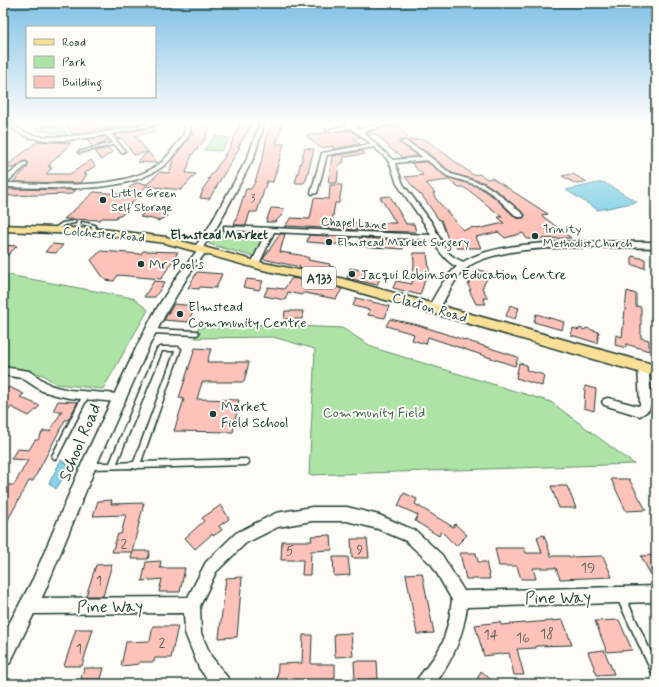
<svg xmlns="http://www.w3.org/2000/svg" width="659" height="687" font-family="Mynerve,sans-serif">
<rect width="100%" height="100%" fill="#fdfcf7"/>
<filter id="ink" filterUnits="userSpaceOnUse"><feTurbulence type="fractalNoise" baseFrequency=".025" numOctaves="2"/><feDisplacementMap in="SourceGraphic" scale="8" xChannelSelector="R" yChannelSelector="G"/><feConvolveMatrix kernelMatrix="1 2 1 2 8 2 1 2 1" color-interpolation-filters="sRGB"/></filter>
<g filter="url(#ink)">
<!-- green -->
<g fill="#aee3a6" stroke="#66906d">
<polygon points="61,124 67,134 53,133 33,129"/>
<polygon points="215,136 231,138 227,140 228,141 221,151 204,150"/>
<path d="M218,229L263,231L264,235L257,255L251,256L209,244C208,239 213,230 218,229Z"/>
<polygon points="3,274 133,298 148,310 103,389 56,384 43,375 21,369 3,367"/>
<polygon points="224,323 342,328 374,348 551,402 634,464 309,475 315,349 273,337 195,338 198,328"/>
</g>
<!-- water -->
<g fill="#86d2e6" stroke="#5d969f">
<polygon points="603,182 637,202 598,210 566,190"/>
<polygon points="61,460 68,465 67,472 56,489 49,483"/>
</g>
<!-- building -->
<g fill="#fdc2b9" stroke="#1f3d34" fill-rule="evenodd">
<polygon points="65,122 105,122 105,127 129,122 147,123 73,134"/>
<polygon points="198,122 212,122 204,141 202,141 201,145 198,146 197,150 195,150 193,154 192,154 186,173 196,174 181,190 146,186 122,215 118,215 116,218 102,218 100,220 64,219 94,192 122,194 135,183 147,184 160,172 169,173 175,155 187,141 191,132 193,134"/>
<polygon points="241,122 253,123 238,147 240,147 209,199 200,198 203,190 202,190 210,179 208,179 226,155 224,155 229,149"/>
<polygon points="274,122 283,122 276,144 284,144 273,182 267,181 257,212 250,212 246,225 234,225 246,189 251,189 255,182 264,153 267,135 269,130 271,130"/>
<path d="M386,126H398L410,140L425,139L473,175L479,174L487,179L492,178L548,214L541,215L571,238L527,239L523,233L505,238L498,232L476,237L481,248H457L452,239H448L441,220H439L421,194L420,195L405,177L423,175L411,163L427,162L447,177L479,187L494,197L516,218H523L525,215L500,193L485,183L452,173L425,151L406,140L400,141L399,142L419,156L403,158L397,152H394L376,134L369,135L366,133ZM449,180L459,187H463L471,192L502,217H498L504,223L477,229L475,227L463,230L436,199L433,193H435L426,183Z"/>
<polygon points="152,127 156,131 135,136 148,152 134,155 122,138 117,139 114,135"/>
<polygon points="351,130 360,137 353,138 360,144 333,149 333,146 320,148 306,135"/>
<polygon points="105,137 109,140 104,141 105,143 92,147 87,139"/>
<polygon points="38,141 71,143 48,166 51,166 49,168 52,168 46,174 70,174 91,160 95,166 83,174 87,174 81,183 13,182 27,168 28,165 28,162 24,161 15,168 4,168"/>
<polygon points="108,148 112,152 101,160 95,151"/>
<polygon points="305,148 314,149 306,180 304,183 295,183"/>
<polygon points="362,151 365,154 344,157 343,163 339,164 337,183 328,183 332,156"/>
<polygon points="148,152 157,163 137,162"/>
<polygon points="573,174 587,182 576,184 562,176"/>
<polygon points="330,185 342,185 339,203 335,203 332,222 360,223 356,230 287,226 284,227 291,218 310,219 314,198 329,199"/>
<polygon points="6,189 64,190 76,190 72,194 3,196 3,192"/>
<polygon points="390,196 406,224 414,224 416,232 363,231 365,225 383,225 383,223 396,223 380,197"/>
<polygon points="271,208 284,209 282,215 275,222 266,222"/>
<polygon points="147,210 153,210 167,216 158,221 153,219 140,217"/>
<polygon points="280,234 285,234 280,252 300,255 309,258 308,260 330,264 329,266 334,267 330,274 299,268 300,267 263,259"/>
<polygon points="309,235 352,237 347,245 307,242"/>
<polygon points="360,238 403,240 403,249 357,246"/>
<polygon points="52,244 63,245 56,253 45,252"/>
<polygon points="3,245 17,246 3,260"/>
<polygon points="101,251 141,254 143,251 178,252 161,279 118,275 114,281 105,280 91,260"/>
<polygon points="413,253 427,253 430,277 426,277 420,295 393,288 396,281 412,284 414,263"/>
<polygon points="632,256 645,259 645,268 632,265"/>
<polygon points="350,268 361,270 371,272 370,274 381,276 377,285 347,278"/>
<polygon points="476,269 490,273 482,288 488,298 483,298 486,304 476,304 469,290 471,290 468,285"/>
<polygon points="197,272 222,274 216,288 200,287 199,289 188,288"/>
<polygon points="292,278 333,286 342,289 336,299 305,293 303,293 301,295 288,292 285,300 264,296 268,287 284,289"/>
<polygon points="247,279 263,281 259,290 243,287"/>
<polygon points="154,281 165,282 155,297 144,297"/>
<polygon points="627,291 636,294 636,306 641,307 641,338 649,340 649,351 626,344 626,348 615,345 616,335 622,337"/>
<polygon points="356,298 389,306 385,318 368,315 370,310 353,306"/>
<polygon points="174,304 196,306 188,322 164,320"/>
<polygon points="510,305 519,308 515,319 506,316"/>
<polygon points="285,311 303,311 302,319 284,319"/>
<polygon points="536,314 564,322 562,330 534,322"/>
<polygon points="390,319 418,325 518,357 515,366 428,337 426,344 412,340 414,334 386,326"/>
<polygon points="573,328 579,330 580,328 585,330 586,328 599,332 597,343 571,335"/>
<polygon points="195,348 211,349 207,362 249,362 244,382 202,382 197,399 239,400 233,432 174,431 184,399 179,398"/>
<polygon points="519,363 527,365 526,370 544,375 542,386 516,378"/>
<polygon points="585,386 596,389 594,411 584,408"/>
<polygon points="9,387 24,394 20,397 40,406 29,416 11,407 3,419 3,392"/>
<polygon points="58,401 78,402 68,420 65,420 33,481 29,481 3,529 3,495 8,485 14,485 28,460 11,459 17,449 29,450 35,440 38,440 43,431 50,431 62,411 53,411"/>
<polygon points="611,479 629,479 646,510 626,511"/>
<polygon points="551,486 567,486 576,508 559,508"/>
<polygon points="404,493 417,499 415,504 453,527 455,524 467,535 456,546 441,531 439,536 415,521 418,515 398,506"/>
<polygon points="112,500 111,504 144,503 132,552 112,552 118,534 121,534 126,515 93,516 98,501"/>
<polygon points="221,505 229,519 219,526 222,530 213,536 212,534 195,549 185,538 204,521 202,518"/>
<polygon points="331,535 332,550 311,551 310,575 302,575 303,560 281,560 282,541 312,541 311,536"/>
<polygon points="544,535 551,556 569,556 569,557 603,556 612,577 560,579 556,568 533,568 536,579 521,579 517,566 499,566 495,548 524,548 526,553 542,553 537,537"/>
<polygon points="351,539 367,539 369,558 352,558"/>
<polygon points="133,551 150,551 148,559 131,559"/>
<polygon points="460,553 476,553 478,562 486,562 490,579 466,579"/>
<polygon points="656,555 656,585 641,556"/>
<polygon points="333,557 348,557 350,575 334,576"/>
<polygon points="161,561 160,568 185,568 180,592 159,592 162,579 142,581 146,562"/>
<polygon points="112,564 103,596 86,596 96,565"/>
<polygon points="422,573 434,633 417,634 406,574"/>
<polygon points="242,577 237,637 219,638 226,578"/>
<polygon points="563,620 572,645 536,646 536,648 517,649 524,675 514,675 509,653 484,656 475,625 500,622 501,625"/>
<polygon points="619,620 632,650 607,652 595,621"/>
<polygon points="153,626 178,626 171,658 155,658 154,662 139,662 139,664 121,666 126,642 150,641"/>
<polygon points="76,629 93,629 82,666 64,666"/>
<polygon points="351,633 353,656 335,657 334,634"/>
<polygon points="303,635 312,635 311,664 335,664 335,684 277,684 278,664 302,663"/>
<polygon points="604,650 614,674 597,675 588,652"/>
<polygon points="354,661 377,661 378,679 355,680"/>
<polygon points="84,668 104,668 101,679 81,679"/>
<polygon points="481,671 496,684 475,684"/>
</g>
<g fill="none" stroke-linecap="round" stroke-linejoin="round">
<!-- service casing -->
<g stroke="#1f3d34" stroke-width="3">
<g id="service">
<polygon points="116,142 117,142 117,144 79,153 78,152"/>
<polygon points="74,221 76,222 75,223 64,225 55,231 54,231 52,230 62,223"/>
<polygon points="82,222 95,225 97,232 95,233 94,233 92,227 82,224"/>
<polygon points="151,329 197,331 199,333 197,335 151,333 149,331"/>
<path d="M160,347H178L181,349L141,462L246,459L248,460L249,462L248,464L246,465L138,468L136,469L134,468L91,469L89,468L88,466L89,464L91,463H110L157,349ZM162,351H175L134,462L117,463Z"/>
<polygon points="84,393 88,393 89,395 57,458 55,459 53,458 52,456 53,454"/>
<polygon points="621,593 624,594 656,663 656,676 653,675 618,600 617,597 618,594"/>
</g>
</g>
<!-- minor casing -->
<g stroke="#1f3d34" stroke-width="3">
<g id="minor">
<path d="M8,122H13C16,125 19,129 22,131C49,146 127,128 158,122H169L111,134L125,151L122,153L106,135C81,139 42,146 19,133C15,131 11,126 8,122Z"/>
<path d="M184,122H189C193,134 185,141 179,149C173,155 169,163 162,167C121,196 51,187 3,187V179L25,162L27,163V165L6,183C51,183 119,192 158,165C165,160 170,153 175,146C181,139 187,133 184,122Z"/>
<polygon points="260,122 265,122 254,157 217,227 201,250 195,250 194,248 209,227 248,157"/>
<path d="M345,122H351L359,129L385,122H398V124L386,125L363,132L393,160L423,157L400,142L405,141L424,152L451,174L484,184L499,194L524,215L523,217H517L495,196L480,186L447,176L427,160L395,163L403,184L432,223L447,252L455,258L468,264L469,266L468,268C452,271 439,252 433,240L274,232L259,264L258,266H252L251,264L266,232L227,230H224V226L431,235L424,223L397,184L391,166L386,158L374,147L327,155L317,193L312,194L311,193L322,153L371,144L351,128L329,132L326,130L348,125Z"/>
<polygon points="643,363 647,364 648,367 652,401 649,410 640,416 604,405 602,402 604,399 608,398 638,406 640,405 638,367 639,364"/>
<polygon points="3,367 29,371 50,385 56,387 69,390 118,394 122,395 124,398 122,401 118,402 69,398 56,395 42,391 22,378 3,375"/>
<path d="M312,507H347L379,515L416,531L442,555L464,591L656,586V602L467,607C463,636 453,660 435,684H415L418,678L435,656L443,642L449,620L452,600L432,565L406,541L378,529L347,521H312L278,527L246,543L216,572L200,606L201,633L211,656L228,678L231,684H211L199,668L185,633L184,613L28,614L22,612L20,606L22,600L28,598L188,597L206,562L236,533L276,513Z"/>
</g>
</g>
<!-- tertiary casing -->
<g stroke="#1f3d34" stroke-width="3">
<g id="tertiary">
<path d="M656,242V248C610,248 507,241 469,266C454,277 448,295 438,311H430L428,308C437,292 447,272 463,262C505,236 606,242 656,242Z"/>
<polygon points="203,246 208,249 188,276 166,313 150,344 96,466 45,591 10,663 3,666 3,635 33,579 83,461 138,344 154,313 178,275 200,247"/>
</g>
</g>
<!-- primary casing -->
<g stroke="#1f3d34" stroke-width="3">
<polygon id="primary" points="3,225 102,229 166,237 264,263 340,278 656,365 656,377 333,285 263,270 165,243 102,235 3,231"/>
</g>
<!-- service -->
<use href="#service" fill="#fdfcf7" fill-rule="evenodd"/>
<!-- minor -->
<use href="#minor" fill="#fdfcf7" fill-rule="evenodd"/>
<!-- tertiary -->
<use href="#tertiary" fill="#fdfcf7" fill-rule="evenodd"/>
<!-- primary -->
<use href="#primary" fill="#fadf96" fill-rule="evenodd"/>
</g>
</g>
<!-- sky -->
<linearGradient id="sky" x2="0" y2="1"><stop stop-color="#81c0e7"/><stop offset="0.56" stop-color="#fefefb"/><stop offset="1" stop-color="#fefefb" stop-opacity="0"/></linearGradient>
<rect width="659" height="218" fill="url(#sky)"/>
<!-- markers -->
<g fill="#1f3d34" stroke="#fdfcf7" stroke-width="1.5">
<circle cx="103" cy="200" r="4"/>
<circle cx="535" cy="236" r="4"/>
<circle cx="329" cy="242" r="4"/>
<circle cx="141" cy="264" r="4"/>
<circle cx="352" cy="274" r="4"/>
<circle cx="180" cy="314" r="4"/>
<circle cx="213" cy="414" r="4"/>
</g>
<g text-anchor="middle" stroke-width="4" stroke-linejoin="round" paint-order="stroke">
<!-- far-number labels -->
<g font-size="10" fill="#565e55">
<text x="253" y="202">3</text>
</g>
<!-- far-poi labels -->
<g font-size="12" fill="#1f3d34" stroke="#fdfcf7" text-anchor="start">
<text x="111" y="197">Little Green<tspan x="111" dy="14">Self Storage</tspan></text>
<text x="543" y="233">Trinity<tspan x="543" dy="14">Methodist Church</tspan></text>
<text x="337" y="246">Elmstead Market Surgery</text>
</g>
<!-- far-street labels -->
<g font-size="12" fill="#1f3d34" stroke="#fdfcf7">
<text transform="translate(354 223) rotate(3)" y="4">Chapel Lane</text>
<text transform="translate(104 234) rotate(5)" y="4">Colchester Road</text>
</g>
<!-- far-quarter labels -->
<g font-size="13" font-weight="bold" fill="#1f3d34" stroke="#fdfcf7">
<text x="219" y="239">Elmstead Market</text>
</g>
<!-- shield labels -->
<rect fill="#fdfcf7" stroke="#62766e" stroke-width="1" x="302" y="267" width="34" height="22" rx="3"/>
<g font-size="13" font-weight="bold" fill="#1f3d34">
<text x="319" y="283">A133</text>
</g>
<!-- poi labels -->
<g font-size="14" fill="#1f3d34" stroke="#fdfcf7" text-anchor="start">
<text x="149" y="269">Mr Pool's</text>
<text x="360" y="279">Jacqui Robinson Education Centre</text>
<text x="188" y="311">Elmstead<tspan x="188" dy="16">Community Centre</tspan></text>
<text x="221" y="411">Market<tspan x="221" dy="16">Field School</tspan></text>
</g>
<!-- street labels -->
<g font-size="14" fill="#1f3d34" stroke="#fdfcf7">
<text transform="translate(430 307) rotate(16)" y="5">Clacton Road</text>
</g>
<!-- park labels -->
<g font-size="14" fill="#3c5e4b" stroke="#fdfcf7">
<text x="374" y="417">Community Field</text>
</g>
<!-- near-number labels -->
<g font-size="14" fill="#565e55">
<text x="124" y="548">2</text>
<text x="360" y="554">9</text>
<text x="290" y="555">5</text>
<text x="588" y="572">19</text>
<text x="99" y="585">1</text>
<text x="547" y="638">18</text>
<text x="491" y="639">14</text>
<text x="523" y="642">16</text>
<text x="162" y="647">2</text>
<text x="79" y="653">1</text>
</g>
<!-- near-street labels -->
<g font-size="17" fill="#1f3d34" stroke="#fdfcf7">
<text transform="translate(79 442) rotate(-67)" y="6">School Road</text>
<text transform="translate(558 597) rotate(-1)" y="6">Pine Way</text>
<text transform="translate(110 606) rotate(-1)" y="6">Pine Way</text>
</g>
</g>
<!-- margin -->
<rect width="659" height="687" fill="none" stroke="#fdfcf7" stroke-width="16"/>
<rect x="8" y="8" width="643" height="671" fill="none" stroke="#1f3d34" stroke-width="1.5" filter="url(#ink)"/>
<!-- legend -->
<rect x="26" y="26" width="130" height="72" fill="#fdfcf7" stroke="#a4b0a9"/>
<rect x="34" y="39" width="20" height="6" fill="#fadf96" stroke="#a4b0a9"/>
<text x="62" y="46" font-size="12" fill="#1f3d34">Road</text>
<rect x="34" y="56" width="20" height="12" fill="#aee3a6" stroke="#a4b0a9"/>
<text x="62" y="66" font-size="12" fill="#1f3d34">Park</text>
<rect x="34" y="76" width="20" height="12" fill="#fdc2b9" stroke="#a4b0a9"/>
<text x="62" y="86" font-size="12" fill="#1f3d34">Building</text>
</svg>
